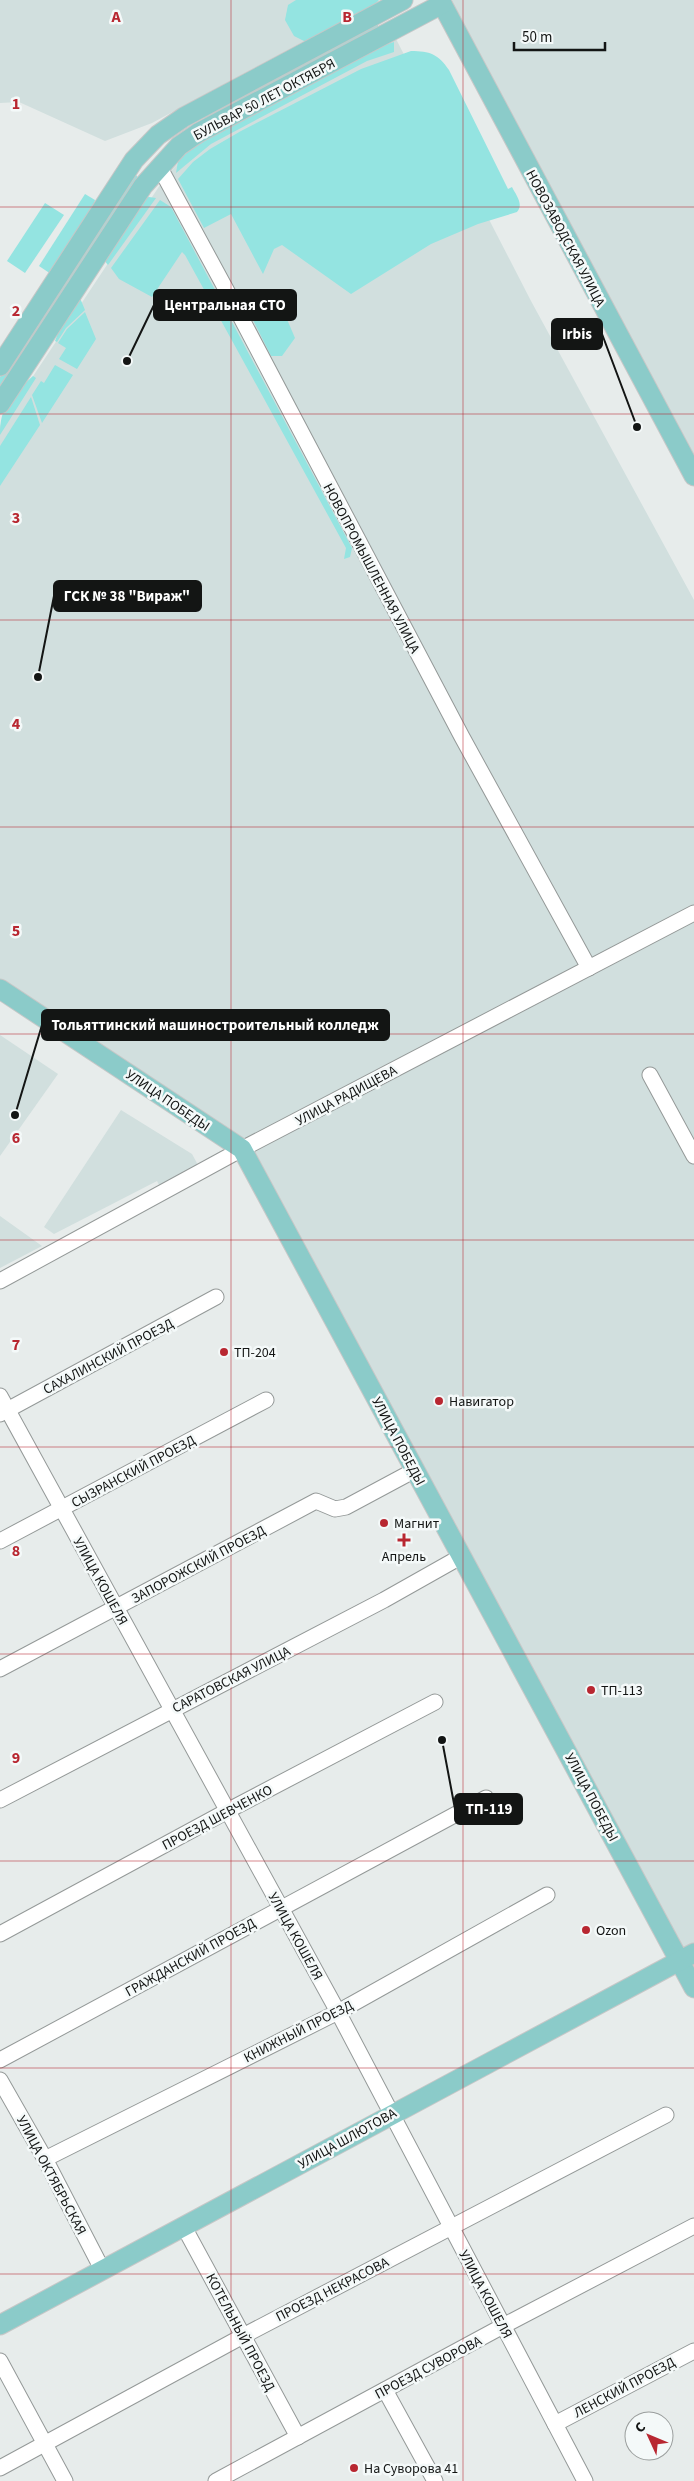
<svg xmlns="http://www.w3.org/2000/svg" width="694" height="2481" font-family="'Source Sans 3',sans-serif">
<rect width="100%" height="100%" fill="#e7eceb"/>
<!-- built -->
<g fill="#d1dfde">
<polygon points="0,0 334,0 345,19 152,123 105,141 19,102 0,103"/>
<polygon points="440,0 694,0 694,476"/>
<polygon points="396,39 531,301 694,600 694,1946 681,1954 244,1143 0,981 0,426 166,176 198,143 318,74"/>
<polygon points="0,1035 58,1074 0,1156"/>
<polygon points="121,1110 192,1154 198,1165 159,1185 157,1181 54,1234 44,1227"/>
<polygon points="0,1216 42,1246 0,1268"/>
</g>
<!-- green -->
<g fill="#94e4e1">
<polygon points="296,0 379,0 374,6 306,42 294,36 285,20 288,5"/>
<polygon points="378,24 378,29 205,119 203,117"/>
<polygon points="394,42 394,52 367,61 211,144 176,173 178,161 199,141 363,52"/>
<path d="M411,51C430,51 438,54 449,70L508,189L512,187C516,195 524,204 517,212L478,224L431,244L351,294L282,245L274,249L263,274L231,214L204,228L178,179L193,162L210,149L241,131L361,69Z"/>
<polygon points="136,175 139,179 0,394 0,377 131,177"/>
<polygon points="85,194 95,200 93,208 51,274 39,266"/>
<polygon points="149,197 156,198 108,265 104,260 145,198"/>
<polygon points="160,200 171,207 352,548 350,557 344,559 346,548 185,255 182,252 152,297 119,279 111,268"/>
<polygon points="45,203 64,215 25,273 7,261"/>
<polygon points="80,298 85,310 66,328 57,342 55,341 63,320"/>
<polygon points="256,308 278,307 283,310 295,338 282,356 271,356 251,316"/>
<polygon points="85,312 96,339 77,369 59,359 66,348 58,343 67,329"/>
<polygon points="55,365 73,375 42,423 32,395 41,381 44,383"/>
<path d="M33,376L36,378L0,435C0,405 12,395 33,376Z"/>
<polygon points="31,397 40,425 0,486 0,446"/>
</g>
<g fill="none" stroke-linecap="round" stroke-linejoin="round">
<!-- minor casing -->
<g stroke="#949998" stroke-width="17">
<g id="minor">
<polyline points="159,166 228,293 462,737 589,968"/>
<polyline points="650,1075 694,1156"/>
<polyline points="0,1281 242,1149 694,913"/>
<polyline points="0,1396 338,2012 585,2481"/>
<polyline points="0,1414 216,1297"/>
<polyline points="0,1541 266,1400"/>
<polyline points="0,1669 316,1501 335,1509 346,1507 415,1470"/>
<polyline points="0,1800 384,1600 462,1556"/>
<polyline points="0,1934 229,1810 435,1702"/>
<polyline points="0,2060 486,1798"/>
<polyline points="0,2080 45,2159 103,2271"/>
<polyline points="45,2159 338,2012 547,1895"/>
<polyline points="184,2227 298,2437"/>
<polyline points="0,2361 65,2481"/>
<polyline points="385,2390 435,2481"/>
<polyline points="555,2424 694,2351"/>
<polyline points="0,2468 243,2336 666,2115"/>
<polyline points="216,2481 503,2326 694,2226"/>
</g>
</g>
<!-- major casing -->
<g stroke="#c6c7c7" stroke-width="21">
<g id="major">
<polyline points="440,0 694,476"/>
<polyline points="0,366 134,160 158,135 184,117 403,0"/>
<polyline points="0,404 143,186 179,146 198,133 442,4"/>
<polyline points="0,989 242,1149 694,1988"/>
<polyline points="0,2325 694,1953"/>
</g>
</g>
<!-- minor -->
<use href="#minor" stroke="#fff" stroke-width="15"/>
<!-- major -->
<use href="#major" stroke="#8bcbc9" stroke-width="19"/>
</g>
<!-- grid -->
<path fill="none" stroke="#b82731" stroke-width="1" stroke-opacity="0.55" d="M231,0V2481M463,0V2481M0,207H694M0,414H694M0,620H694M0,827H694M0,1034H694M0,1240H694M0,1447H694M0,1654H694M0,1861H694M0,2068H694M0,2274H694"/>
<!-- markers -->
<g fill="#b82731" stroke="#f4f9f9" stroke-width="2">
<circle cx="224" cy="1352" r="5"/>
<circle cx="439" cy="1401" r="5"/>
<circle cx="384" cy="1523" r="5"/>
<path d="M401.5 1532.5h5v5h5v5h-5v5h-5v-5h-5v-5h5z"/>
<circle cx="591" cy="1690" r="5"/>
<circle cx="586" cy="1930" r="5"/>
<circle cx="354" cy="2468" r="5"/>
</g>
<g text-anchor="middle" stroke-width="5" stroke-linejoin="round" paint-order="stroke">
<!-- street labels -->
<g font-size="14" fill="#131514" stroke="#f4f9f9">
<text transform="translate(264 99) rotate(-28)" y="5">БУЛЬВАР 50 ЛЕТ ОКТЯБРЯ</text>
<text transform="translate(566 238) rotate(62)" y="5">НОВОЗАВОДСКАЯ УЛИЦА</text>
<text transform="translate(372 568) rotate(62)" y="5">НОВОПРОМЫШЛЕННАЯ УЛИЦА</text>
<text transform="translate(346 1095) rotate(-28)" y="5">УЛИЦА РАДИЩЕВА</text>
<text transform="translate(168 1100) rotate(34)" y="5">УЛИЦА ПОБЕДЫ</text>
<text transform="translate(108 1356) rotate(-28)" y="5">САХАЛИНСКИЙ ПРОЕЗД</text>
<text transform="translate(399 1441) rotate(62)" y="5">УЛИЦА ПОБЕДЫ</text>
<text transform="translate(133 1471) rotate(-28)" y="5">СЫЗРАНСКИЙ ПРОЕЗД</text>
<text transform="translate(198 1564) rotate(-28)" y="5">ЗАПОРОЖСКИЙ ПРОЕЗД</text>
<text transform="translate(101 1581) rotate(61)" y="5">УЛИЦА КОШЕЛЯ</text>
<text transform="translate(231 1679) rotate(-27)" y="5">САРАТОВСКАЯ УЛИЦА</text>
<text transform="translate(592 1797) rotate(62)" y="5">УЛИЦА ПОБЕДЫ</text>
<text transform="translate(217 1817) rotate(-28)" y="5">ПРОЕЗД ШЕВЧЕНКО</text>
<text transform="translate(296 1936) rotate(61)" y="5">УЛИЦА КОШЕЛЯ</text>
<text transform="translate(190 1957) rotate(-29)" y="5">ГРАЖДАНСКИЙ ПРОЕЗД</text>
<text transform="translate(298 2031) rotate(-27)" y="5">КНИЖНЫЙ ПРОЕЗД</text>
<text transform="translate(347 2138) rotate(-29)" y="5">УЛИЦА ШЛЮТОВА</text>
<text transform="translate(52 2175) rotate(62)" y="5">УЛИЦА ОКТЯБРЬСКАЯ</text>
<text transform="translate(332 2289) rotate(-27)" y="5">ПРОЕЗД НЕКРАСОВА</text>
<text transform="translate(486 2294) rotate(62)" y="5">УЛИЦА КОШЕЛЯ</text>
<text transform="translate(241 2332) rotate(62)" y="5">КОТЕЛЬНЫЙ ПРОЕЗД</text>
<text transform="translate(428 2367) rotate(-28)" y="5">ПРОЕЗД СУВОРОВА</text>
<text transform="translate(624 2387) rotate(-28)" y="5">ЛЕНСКИЙ ПРОЕЗД</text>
</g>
<!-- poi labels -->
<g font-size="14" fill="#131514" stroke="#f4f9f9" text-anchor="start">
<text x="234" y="1357">ТП-204</text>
<text x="449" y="1406">Навигатор</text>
<text x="394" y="1528">Магнит</text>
<text x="404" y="1561" text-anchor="middle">Апрель</text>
<text x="601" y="1695">ТП-113</text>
<text x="596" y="1935">Ozon</text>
<text x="364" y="2473">На Суворова 41</text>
</g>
</g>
<g font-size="16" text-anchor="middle" font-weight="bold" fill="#b82731" stroke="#f4f9f9" stroke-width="5" stroke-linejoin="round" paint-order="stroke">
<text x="116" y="22">A</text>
<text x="347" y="22">B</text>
<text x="16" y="109">1</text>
<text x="16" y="316">2</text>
<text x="16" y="523">3</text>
<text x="16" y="729">4</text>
<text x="16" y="936">5</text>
<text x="16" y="1143">6</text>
<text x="16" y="1350">7</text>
<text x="16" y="1556">8</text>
<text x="16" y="1763">9</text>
</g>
<!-- callouts -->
<path fill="none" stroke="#131514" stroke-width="2" d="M127 361L154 305M637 427L602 334M38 677L54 596M15 1115L42 1025M442 1740L455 1809"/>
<g fill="#131514" stroke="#f4f9f9" stroke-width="2">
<circle cx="127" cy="361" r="5"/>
<circle cx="637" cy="427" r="5"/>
<circle cx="38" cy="677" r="5"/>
<circle cx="15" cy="1115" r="5"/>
<circle cx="442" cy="1740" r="5"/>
</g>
<g fill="#131514" stroke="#131514" stroke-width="2">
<rect x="154" y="290" width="142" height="30" rx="5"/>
<rect x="552" y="319" width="50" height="30" rx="5"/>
<rect x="54" y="581" width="147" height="30" rx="5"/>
<rect x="42" y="1010" width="347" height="30" rx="5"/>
<rect x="455" y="1794" width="67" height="30" rx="5"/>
</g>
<g font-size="15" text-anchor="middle" font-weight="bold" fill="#fff">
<text x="225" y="310">Центральная СТО</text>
<text x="577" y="339">Irbis</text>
<text x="127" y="601">ГСК № 38 "Вираж"</text>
<text x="215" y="1030">Тольяттинский машиностроительный колледж</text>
<text x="489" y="1814">ТП-119</text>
</g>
<!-- north arrow -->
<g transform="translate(649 2436) rotate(314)"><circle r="24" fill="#f4f9f9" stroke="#9a9e9d"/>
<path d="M0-4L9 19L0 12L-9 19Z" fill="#b82731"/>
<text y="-8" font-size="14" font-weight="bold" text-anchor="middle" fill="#131514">С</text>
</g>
<!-- scale -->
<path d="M514 42v8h91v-8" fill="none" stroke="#131514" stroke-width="2.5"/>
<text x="522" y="42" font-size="15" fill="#131514" stroke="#f4f9f9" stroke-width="4" paint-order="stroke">50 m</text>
</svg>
